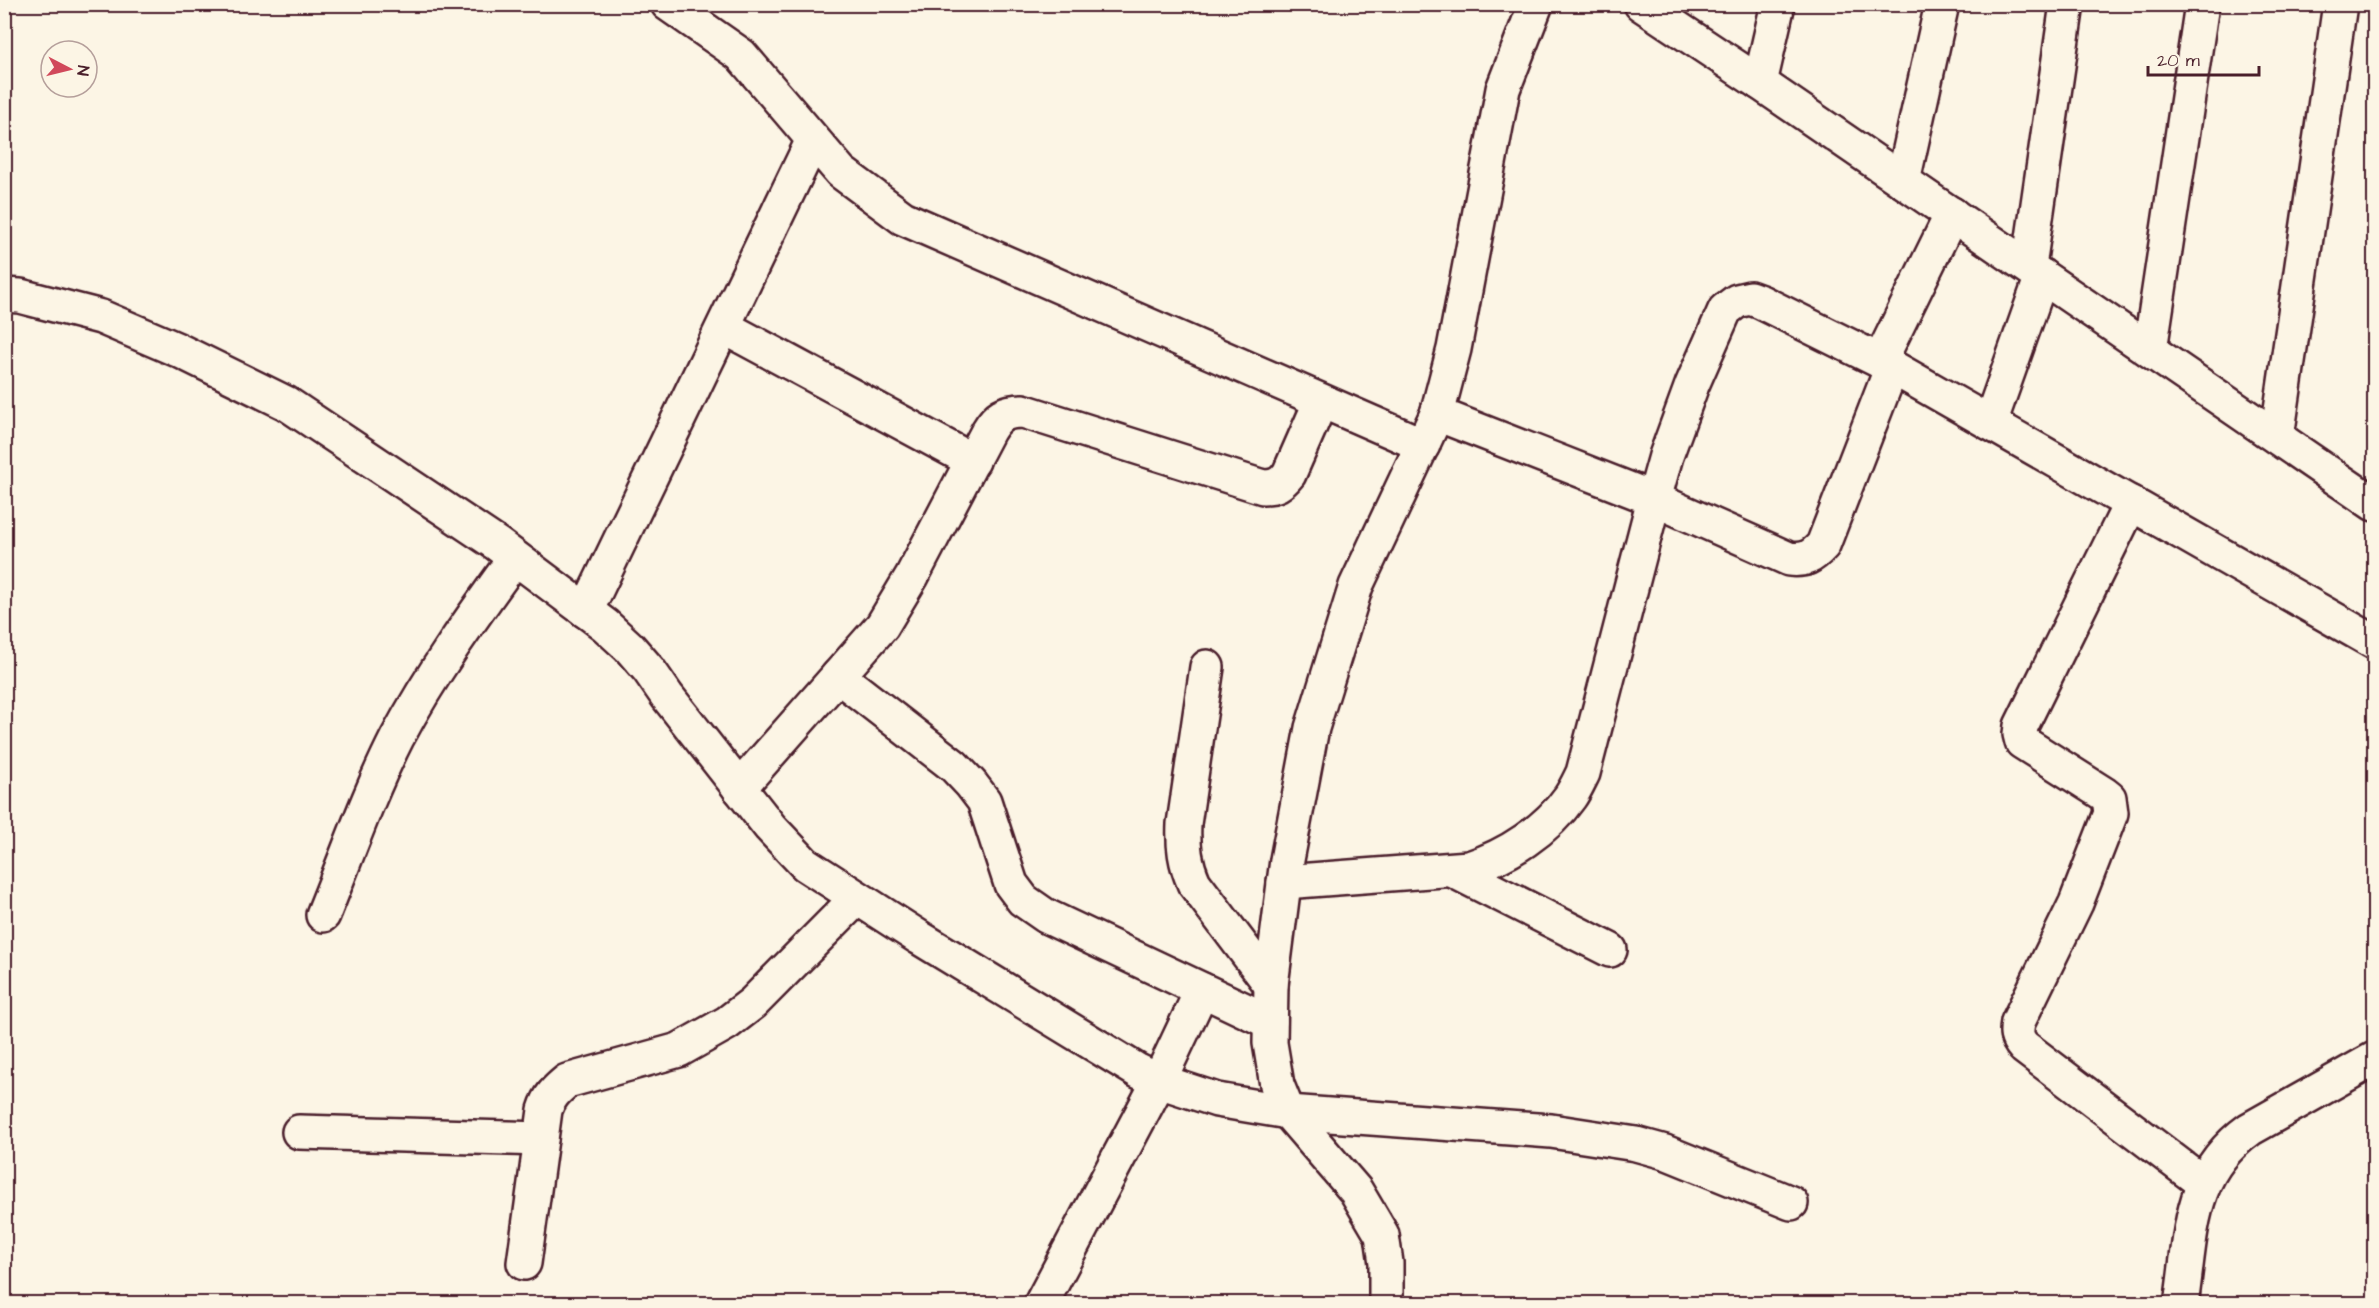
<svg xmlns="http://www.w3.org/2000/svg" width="2379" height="1308" font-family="'Architects Daughter',sans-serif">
<rect width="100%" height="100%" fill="#fcf5e5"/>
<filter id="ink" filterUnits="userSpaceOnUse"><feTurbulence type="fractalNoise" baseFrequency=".0167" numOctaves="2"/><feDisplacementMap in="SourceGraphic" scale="12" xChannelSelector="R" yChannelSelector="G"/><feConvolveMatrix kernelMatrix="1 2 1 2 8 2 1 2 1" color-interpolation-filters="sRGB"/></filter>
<g filter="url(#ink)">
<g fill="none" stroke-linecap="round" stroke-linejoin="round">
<!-- minor casing -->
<g stroke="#4a1f2b" stroke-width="38">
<g id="minor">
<polyline points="668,4 741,55 841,172 903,218 1423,445"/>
<polyline points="1641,4 1760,83 2374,504"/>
<polyline points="1760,83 1778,4"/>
<polyline points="1903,181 1942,4"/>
<polyline points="2029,266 2067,4"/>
<polyline points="4,295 20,296 101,317 178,350 286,403 497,544 605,625 629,647 649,670 667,696 770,827 805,864 920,938 1138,1071 1159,1081 1217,1100 1288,1112 1551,1131 1636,1144 1665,1152 1791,1203"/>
<polyline points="724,327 973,461"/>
<polyline points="2150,350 2202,4"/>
<polyline points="1880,361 1952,214"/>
<path d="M1437,414L1654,499L1789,559C1805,561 1812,557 1823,545L1892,367"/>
<polyline points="1990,423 2042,276"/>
<polyline points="2277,437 2340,4"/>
<path d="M2131,503L2021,726L2020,734L2022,742L2104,794L2109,798L2111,813L2076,903L2018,1022C2016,1033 2016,1038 2024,1047L2203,1183"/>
<polyline points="586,611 813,140"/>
<path d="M1207,667L1184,824C1183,846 1185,863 1194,883L1271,985"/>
<polyline points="838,676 954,766 971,784 984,801 1011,884 1023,900 1046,916 1270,1022"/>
<path d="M739,788L882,626L912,576L988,431C997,416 1004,411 1023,411L1263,487C1276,487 1281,484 1289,474L1321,401"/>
<polyline points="1454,871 1610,950"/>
<path d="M1284,882L1469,868C1507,856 1547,830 1570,797C1575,790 1579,781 1583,773L1654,499L1666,456L1692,385L1725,310L1737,301L1750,298L1761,302L1892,367L2374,642"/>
<path d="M323,915C347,856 368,795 397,738C431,674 473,616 515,558"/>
<polyline points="299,1132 541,1139"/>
<path d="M524,1263L545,1110C549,1097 556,1090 567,1081L679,1050L727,1023L753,1003L857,898"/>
<polyline points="1041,1304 1159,1081 1202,990"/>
<polyline points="1386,1304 1386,1263 1382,1235 1356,1191 1288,1112 1277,1085 1270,1043 1271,985 1287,860 1312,728 1356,586 1437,414 1454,349 1503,89 1536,4"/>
<path d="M2181,1304C2192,1234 2187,1174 2250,1129L2374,1059"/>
</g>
</g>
<!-- minor -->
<use href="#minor" stroke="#fcf5e5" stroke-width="33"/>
</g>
</g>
<!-- margin -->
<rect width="2379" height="1308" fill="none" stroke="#fcf5e5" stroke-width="24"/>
<rect x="12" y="12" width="2355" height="1284" fill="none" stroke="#4a1f2b" stroke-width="2" filter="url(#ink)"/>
<!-- north arrow -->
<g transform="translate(69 69) rotate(97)"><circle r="28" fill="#fcf5e5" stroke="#b59f9b" stroke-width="1.5"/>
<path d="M0-4.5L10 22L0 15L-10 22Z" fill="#d1495b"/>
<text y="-9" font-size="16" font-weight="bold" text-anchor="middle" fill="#4a1f2b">N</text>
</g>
<!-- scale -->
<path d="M2148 66v9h111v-9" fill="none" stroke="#4a1f2b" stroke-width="3"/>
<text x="2157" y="66" font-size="18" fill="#4a1f2b" stroke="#fcf5e5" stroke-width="4.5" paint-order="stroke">20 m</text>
</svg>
